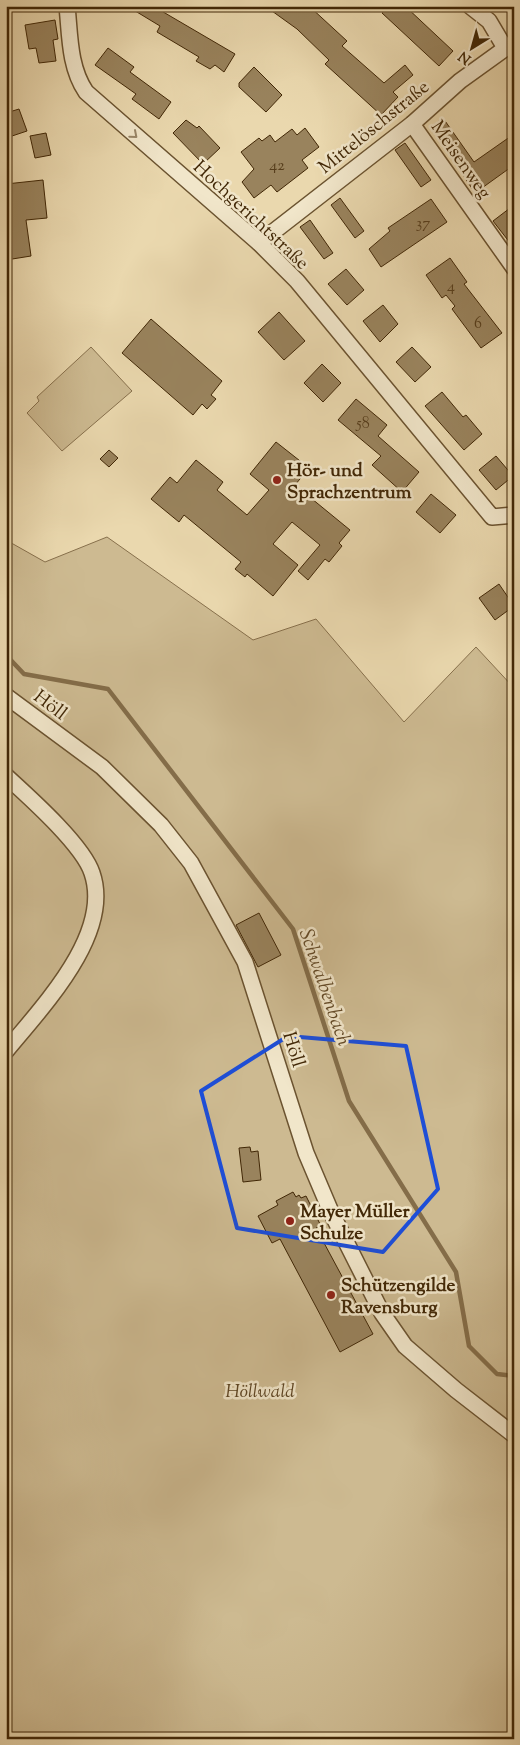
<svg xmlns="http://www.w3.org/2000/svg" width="520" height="1745" font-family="'Sorts Mill Goudy',serif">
<rect width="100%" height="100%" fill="#ead8ae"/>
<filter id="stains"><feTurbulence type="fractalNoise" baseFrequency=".004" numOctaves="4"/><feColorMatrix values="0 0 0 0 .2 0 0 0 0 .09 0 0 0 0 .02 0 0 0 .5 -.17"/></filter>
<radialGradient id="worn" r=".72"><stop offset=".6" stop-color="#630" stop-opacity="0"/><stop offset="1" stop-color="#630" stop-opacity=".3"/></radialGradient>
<!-- green -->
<g fill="#cdba91" stroke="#87704c">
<polygon points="91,347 132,391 62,451 27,413 39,401 37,397"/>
<polygon points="107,537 253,640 316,619 404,722 476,647 514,688 514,1739 6,1739 6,540 45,562"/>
</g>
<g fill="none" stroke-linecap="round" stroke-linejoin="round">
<!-- stream -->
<polyline stroke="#846d49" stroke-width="4.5" points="6,655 24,674 108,689 293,929 349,1101 456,1272 469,1346 497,1374 514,1376"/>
</g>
<!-- building -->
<g fill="#99835d" stroke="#412706">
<polygon points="127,6 153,6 235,54 224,72 215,65 210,69 196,61 199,57 157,32 160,26"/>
<polygon points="265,6 309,6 347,41 342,46 384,83 405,65 413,75 393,92 398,97 381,115 325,64 329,60 297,29"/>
<polygon points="388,6 405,6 453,51 439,66 382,13"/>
<polygon points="55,20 58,39 53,40 56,61 39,63 36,48 29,49 25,25"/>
<polygon points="108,48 134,67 130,72 171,102 159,119 132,99 136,94 95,65"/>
<polygon points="254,67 282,95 266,112 239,87 239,83"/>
<polygon points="19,109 27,131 6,138 6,113"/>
<polygon points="443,118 474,162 514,134 514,165 475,193 461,172 464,170 432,126"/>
<polygon points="186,120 197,128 199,126 220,148 203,164 173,133"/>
<polygon points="305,128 319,147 302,160 308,168 277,192 271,185 254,198 242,182 254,169 241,152 259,138 262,141 270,135 275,142 292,129 297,135"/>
<polygon points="46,133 51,155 35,158 30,136"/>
<polygon points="405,143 431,180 421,187 395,150"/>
<polygon points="43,180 47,218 26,220 31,256 6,260 6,184"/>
<polygon points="340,198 364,231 355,238 331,205"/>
<polygon points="431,199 447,222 381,267 369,249 390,231 388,228"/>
<polygon points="514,205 514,248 493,221"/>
<polygon points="310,220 333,253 324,259 300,227"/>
<polygon points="450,258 467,282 464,284 502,333 481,348 452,309 455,306 446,295 442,298 426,275"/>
<polygon points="346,269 364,290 347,305 328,284"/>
<polygon points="383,305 398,324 380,342 363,321"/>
<polygon points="279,312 305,341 284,360 258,332"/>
<polygon points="151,319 222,381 211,395 216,399 207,409 202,404 193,415 122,353"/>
<polygon points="412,347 431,367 415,382 396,362"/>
<polygon points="322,364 341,383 323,402 304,383"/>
<polygon points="442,392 463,417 466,415 482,434 464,450 425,406"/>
<polygon points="356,399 387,425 378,436 419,472 402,492 372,465 381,456 338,420"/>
<polygon points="276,442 309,468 295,485 350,530 339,543 342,546 329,562 325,559 308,580 298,571 320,545 292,522 273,544 298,565 273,596 247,574 245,577 235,569 241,562 184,515 179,522 151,499 170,477 177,483 196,460 223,482 217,490 247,515 269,490 250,474"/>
<polygon points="109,450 118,458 109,467 100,459"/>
<polygon points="496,456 513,476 496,490 479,470"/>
<polygon points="431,494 456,515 440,533 416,512"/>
<polygon points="499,584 514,606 495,620 479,598"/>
<polygon points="259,913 281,955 258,967 236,925"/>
<polygon points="250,1147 251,1152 258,1151 261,1180 243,1182 239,1148"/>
<polygon points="293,1192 296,1197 299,1195 301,1198 306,1196 321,1226 316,1228 373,1334 340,1352 280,1239 272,1243 258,1216 278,1205 276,1201"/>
</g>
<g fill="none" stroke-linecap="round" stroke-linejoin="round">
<!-- minor casing -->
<g stroke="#6b5330" stroke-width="18">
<g id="minor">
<path d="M67,6C70,35 69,67 86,92L259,243L297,281L492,517L514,515"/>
<polyline points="470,6 489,21 505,48"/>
<polyline points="412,124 514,268"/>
<polyline points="259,243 412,124 460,81 514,42"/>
<polyline points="6,696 102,767 161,825 191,863 245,962 306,1153 331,1212 382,1313 405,1346 456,1390 514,1435"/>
<path d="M6,776C29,797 83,845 92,873C113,934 42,1007 6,1051"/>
</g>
</g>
<!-- minor -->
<use href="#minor" stroke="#f1e6ca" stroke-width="15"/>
</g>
<!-- one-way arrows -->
<defs><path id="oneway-chevron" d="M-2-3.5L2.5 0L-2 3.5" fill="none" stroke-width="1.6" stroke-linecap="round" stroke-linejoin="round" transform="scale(1.25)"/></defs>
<use stroke="#998668" href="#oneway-chevron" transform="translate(134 135) rotate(41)"/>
<!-- marked area -->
<path fill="none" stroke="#1d4ed8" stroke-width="4" stroke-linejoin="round" d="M288,1036L406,1046L438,1189L383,1252L237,1228L201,1091Z"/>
<!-- markers -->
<g fill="#8f2418" stroke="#f1e6ca" stroke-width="2">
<circle cx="277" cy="480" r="5"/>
<circle cx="290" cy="1221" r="5"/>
<circle cx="331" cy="1295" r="5"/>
</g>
<g text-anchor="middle" stroke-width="5" stroke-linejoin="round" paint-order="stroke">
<!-- number labels -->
<g font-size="16" fill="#573e1c">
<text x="277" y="170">42</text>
<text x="423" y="228">37</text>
<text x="451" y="291">4</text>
<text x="478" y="328">6</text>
<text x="363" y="428">58</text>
</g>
<!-- street labels -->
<g font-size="19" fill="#412706" stroke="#f1e6ca">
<text transform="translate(373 126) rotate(-39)" y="7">Mittelöschstraße</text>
<text transform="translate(462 159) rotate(55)" y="7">Meisenweg</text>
<text transform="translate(252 214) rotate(43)" y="7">Hochgerichtstraße</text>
<text transform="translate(51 704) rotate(37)" y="7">Höll</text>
<text transform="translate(295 1049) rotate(73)" y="7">Höll</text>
</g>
<!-- poi labels -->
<g font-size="19" font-weight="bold" fill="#412706" stroke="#f1e6ca" text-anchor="start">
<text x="287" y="476">Hör- und<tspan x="287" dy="22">Sprachzentrum</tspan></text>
<text x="300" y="1217">Mayer Müller<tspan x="300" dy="22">Schulze</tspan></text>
<text x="341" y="1291">Schützengilde<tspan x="341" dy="22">Ravensburg</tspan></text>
</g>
<!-- park labels -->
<g font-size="19" font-style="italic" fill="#5d4422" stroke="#f1e6ca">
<text x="260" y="1397">Höllwald</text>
</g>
<!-- water labels -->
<g font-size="20" font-style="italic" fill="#634a27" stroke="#f1e6ca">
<text transform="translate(326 987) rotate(71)" y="7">Schwalbenbach</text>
</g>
</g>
<!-- margin -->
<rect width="520" height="1745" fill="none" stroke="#ead8ae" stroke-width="25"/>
<rect x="8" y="8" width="505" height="1730" fill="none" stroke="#412706" stroke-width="2.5"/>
<rect x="12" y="12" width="495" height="1720" fill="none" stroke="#412706"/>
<!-- north arrow -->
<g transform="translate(472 48) rotate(217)" stroke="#f1e6ca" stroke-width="4" paint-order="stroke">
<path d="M0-4L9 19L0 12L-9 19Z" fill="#412706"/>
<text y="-8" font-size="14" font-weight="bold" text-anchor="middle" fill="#412706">N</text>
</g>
<rect width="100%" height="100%" filter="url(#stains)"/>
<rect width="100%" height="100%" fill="url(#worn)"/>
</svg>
